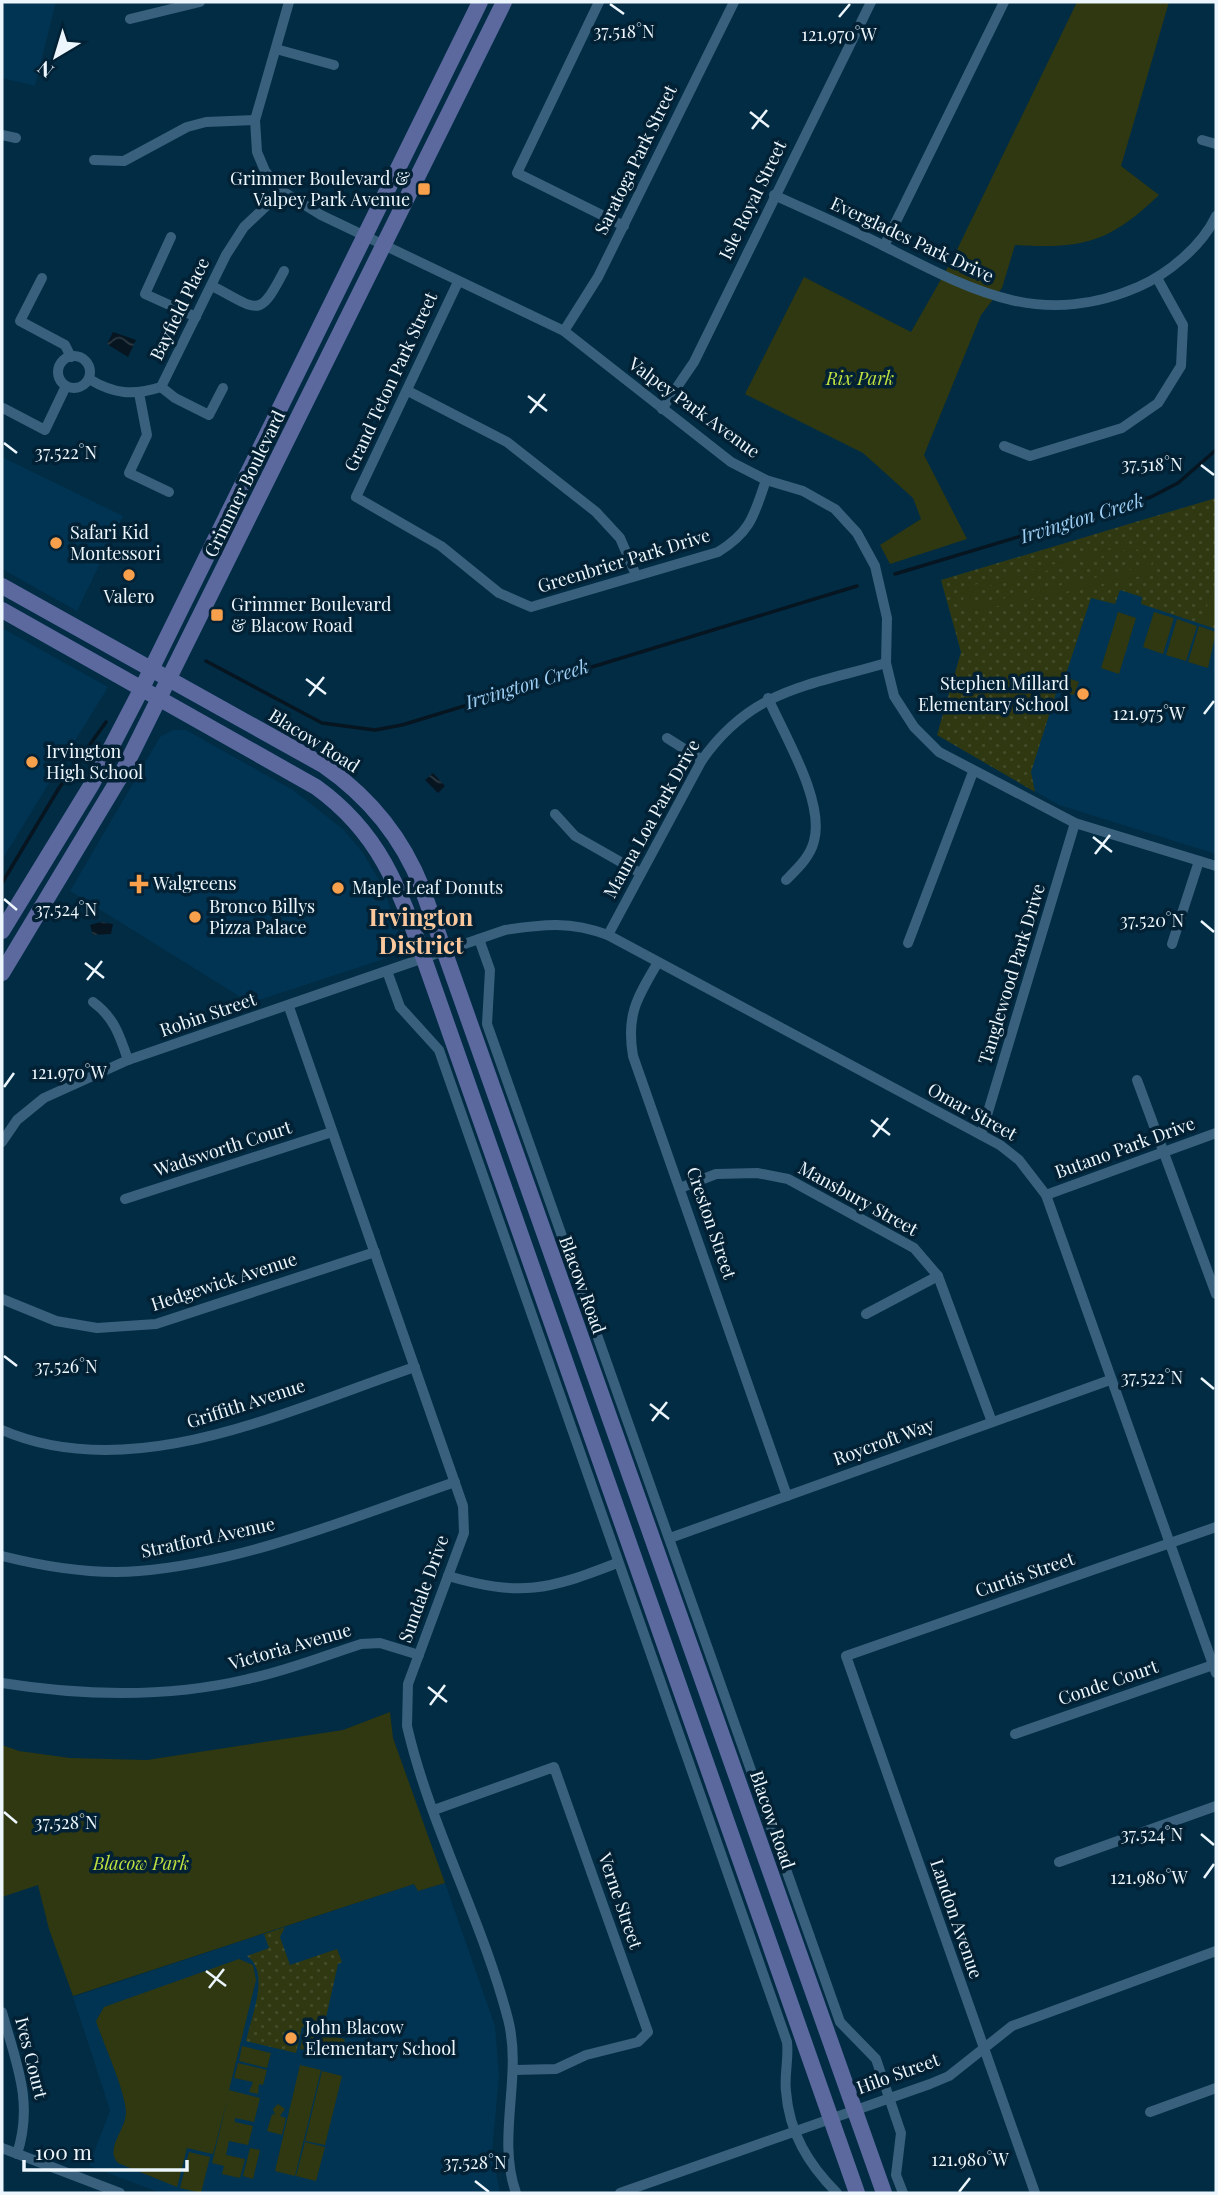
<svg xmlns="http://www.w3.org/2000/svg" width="1218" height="2195" font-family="'Playfair Display',serif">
<defs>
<pattern id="grass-dots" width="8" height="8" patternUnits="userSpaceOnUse" patternTransform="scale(1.75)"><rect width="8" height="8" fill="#2f3811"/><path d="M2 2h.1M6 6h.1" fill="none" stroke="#434c29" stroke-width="1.8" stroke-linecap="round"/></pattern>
<pattern id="water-waves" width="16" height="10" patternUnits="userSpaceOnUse" patternTransform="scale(1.75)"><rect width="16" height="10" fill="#061520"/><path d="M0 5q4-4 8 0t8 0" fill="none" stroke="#2b3841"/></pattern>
</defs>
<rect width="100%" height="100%" fill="#012c44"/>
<!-- built -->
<g fill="#003452">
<polygon points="2,2 56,2 35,86 2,78"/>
<polygon points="2,457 123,516 77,611 2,569"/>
<polygon points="1216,498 1216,854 1059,805 937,735 961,652 941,580"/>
<polygon points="2,628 108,687 2,860"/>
<polygon points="173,730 186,730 293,790 344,830 363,853 383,887 402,942 399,954 250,1003 70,891 160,737"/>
<polygon points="445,1883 495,2026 499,2075 492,2152 500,2193 161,2193 89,2166 110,2110 73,1997 414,1884 418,1891"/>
</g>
<!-- grass -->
<g fill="url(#grass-dots)">
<polygon points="1216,498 1216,629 1141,604 1142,597 1120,590 1115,604 1091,598 1065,677 1051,672 1048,680 1051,681 1048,690 1056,693 1031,772 1035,792 937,735 961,652 941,580"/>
<path d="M285,1927L280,1937L290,1965L337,1949L342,1962L338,1964L323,2031L302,2027L296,2053L246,2041C251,2017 271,1972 247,1956L269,1948L264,1934Z"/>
</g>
<!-- park -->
<g fill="#2f3811" fill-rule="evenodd">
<path d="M1077,2H1169L1121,166L1159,195C1109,243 1083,249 1015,245L1002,288L981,315L924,455L967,539L890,564L880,545L921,519L913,498L863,453L745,394L804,277L911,332L952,260Z"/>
<path d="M1135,543C1156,546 1158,565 1141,576L979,610L968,607L963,601L964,593L970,586ZM1133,548L1146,553L1147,562L1142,567L979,604L969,599L973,590Z"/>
<polygon points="1210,593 1216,598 1216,625 1204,621"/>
<polygon points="1118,612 1136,618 1119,674 1101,668"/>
<polygon points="1154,612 1174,618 1163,654 1143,647"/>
<polygon points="1177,619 1197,626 1186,661 1166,655"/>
<polygon points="1199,626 1216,632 1208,668 1188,662"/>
<polygon points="1050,671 1079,682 1074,695 1049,690 1052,682 1047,680"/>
<polygon points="390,1712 393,1738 445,1883 418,1891 414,1884 73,1996 49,1929 38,1885 2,1897 2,1745 19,1751 70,1758 147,1760 343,1730"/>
<path d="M239,1959L253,1965L256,1980L229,2090L260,2098L254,2122L235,2118V2122L253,2126L248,2145L229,2141L226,2155L245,2159L240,2178L222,2174L224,2166L212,2163L228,2097L213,2154L187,2148L177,2187L118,2163C104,2148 127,2129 126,2111C124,2088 104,2045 96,2021L104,2007Z"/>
<polygon points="304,2030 345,2039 341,2058 300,2049"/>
<polygon points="242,2046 271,2053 267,2068 239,2061"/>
<polygon points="238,2063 267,2070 263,2085 259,2084 258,2094 249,2092 253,2082 234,2078"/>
<polygon points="300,2065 321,2070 295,2176 275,2171"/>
<polygon points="322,2071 342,2076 325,2145 305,2141"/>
<polygon points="278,2104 285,2109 280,2116 286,2118 282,2135 267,2131 272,2114 275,2115 273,2109"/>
<polygon points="305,2142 325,2147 316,2181 296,2176"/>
<polygon points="250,2148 260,2150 253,2179 243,2176"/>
<polygon points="189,2152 210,2157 201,2193 180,2188"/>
</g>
<!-- water -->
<g fill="url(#water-waves)">
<polygon points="113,332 136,340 128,357 107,344"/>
<polygon points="433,773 445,786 438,793 425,780"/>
<polygon points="101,922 113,924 111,934 93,935 90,925"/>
</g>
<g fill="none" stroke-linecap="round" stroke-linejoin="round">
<!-- stream -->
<g stroke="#061520" stroke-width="3.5">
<polyline points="895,574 1151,497 1178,483 1216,450"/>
<polyline points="206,661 322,723 375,730 402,725 857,586"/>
<polyline points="2,883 59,788 106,722"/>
</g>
<!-- minor -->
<g stroke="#39607c" stroke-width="10">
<polyline points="289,2 255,120 257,152 265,171 282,191 321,215 564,331 731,462 766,480 803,491 835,509 857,533 875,566 887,618 886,663 894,696 914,727 939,752 1075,823 1216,866"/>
<polyline points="599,2 517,173 624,226"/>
<polyline points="130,19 200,2"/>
<polyline points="276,49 334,65"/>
<polyline points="2,135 16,138"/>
<polyline points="1202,140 1216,144"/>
<polyline points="94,160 124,161 187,127 206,122 255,120"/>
<path d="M774,195C811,212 849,228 886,247C973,291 1041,329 1138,287C1168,274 1202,246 1216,216"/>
<polyline points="171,237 145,294 196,317"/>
<polyline points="884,246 1004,2"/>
<polyline points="42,278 20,321 65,345 71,357"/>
<path d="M458,282L356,497L441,546L499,593L531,607L718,552C751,532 754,515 766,480"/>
<path d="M212,286C258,309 258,321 284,271"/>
<polyline points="564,331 598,277 734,2"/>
<circle cx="74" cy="372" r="16"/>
<path d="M89,379C114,394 133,396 161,387L226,255L244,227L282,191"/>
<polyline points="161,387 175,398 209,415 223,388"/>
<polyline points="408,391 507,442 596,512 620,538 636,575"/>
<polyline points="139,393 147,435 129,473 169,492"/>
<polyline points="3,408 45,430 66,386"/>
<polyline points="662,409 694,362 871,2"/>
<polyline points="1004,446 1030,456 1122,428 1158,403 1181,366 1183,325 1157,278"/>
<path d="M768,698C784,735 825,801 814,841C810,857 798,868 786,880"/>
<polyline points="667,738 702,760"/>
<polyline points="555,814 575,836 640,873"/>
<path d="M608,935L702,760C752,689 808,686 886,663"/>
<polyline points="479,939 490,970 487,1024 840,2022 876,2059 901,2133 896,2175 903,2193"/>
<polyline points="908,943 973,772"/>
<polyline points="1172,944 1199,861"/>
<path d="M657,964C637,998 626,1015 633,1056L787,1496"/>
<path d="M387,971L400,1007L439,1050L787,2042C789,2059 784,2075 786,2091C789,2133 809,2165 837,2193"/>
<path d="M93,1002C114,1017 120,1036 128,1060"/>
<path d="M289,1007L463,1506L464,1533L408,1684L407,1726C430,1826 482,1919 508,2019C523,2077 496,2136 516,2193"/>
<polyline points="1137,1080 1216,1294"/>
<polyline points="981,1135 1075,823"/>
<path d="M2,1142L17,1120L44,1098L128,1060L505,930C544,924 570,921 608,935L1000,1145L1019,1160L1046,1195L1216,1673"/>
<polyline points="680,1188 716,1174 757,1173 788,1179 914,1248 938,1276 992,1422"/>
<polyline points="1046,1195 1216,1133"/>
<polyline points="125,1199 332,1132"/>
<polyline points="2,1299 56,1321 97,1328 156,1324 375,1252"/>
<polyline points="866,1314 938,1276"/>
<path d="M2,1430C133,1487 290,1409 415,1367"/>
<polyline points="670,1538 1110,1380"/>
<path d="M2,1556C46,1567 93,1575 139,1571C247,1562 353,1517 455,1482"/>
<path d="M448,1576C521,1597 548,1590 617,1563"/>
<path d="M2,1683C83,1696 168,1698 248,1679C287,1671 324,1656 361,1644L380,1643L419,1655"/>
<polyline points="1015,1734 1213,1665"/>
<polyline points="434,1810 554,1767 648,2032 638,2042 586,2055 556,2069 514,2070"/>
<polyline points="1059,1862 1216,1806"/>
<path d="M2,2012C16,2063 34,2102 17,2154"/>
<polyline points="1150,2112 1216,2088"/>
<polyline points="2,2148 120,2193"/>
<polyline points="620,2193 930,2084 949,2076 1012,2026 1216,1951"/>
<polyline points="1035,2193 846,1656 1216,1527"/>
</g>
<!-- secondary -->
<g stroke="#5b699e" stroke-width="16">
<path d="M2,586L323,765C368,796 402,837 422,888L884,2193"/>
<path d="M2,610L316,787C380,833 399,888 424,959L857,2193"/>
<polyline points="2,931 92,784 142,688 480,2"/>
<polyline points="2,973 120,777 504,2"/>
</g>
</g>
<!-- ticks -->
<path fill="none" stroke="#edf6fc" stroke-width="2.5" d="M610,4L624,14M839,17L850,4M750,112L769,127M752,129L767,110M528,396L547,411M530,413L545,394M4,443L17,453M1201,465L1214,475M306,679L326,694M309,696L324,677M1204,714L1214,701M1093,837L1112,852M1095,854L1110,835M4,899L17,910M1201,921L1214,932M85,963L104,978M87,980L102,961M4,1087L14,1073M871,1120L890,1135M873,1137L888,1118M4,1356L17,1366M1201,1378L1214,1389M650,1404L669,1419M652,1421L667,1402M428,1687L447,1702M430,1705L445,1685M4,1812L17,1823M1201,1834L1214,1845M1204,1878L1214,1864M206,1971L226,1986M209,1988L224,1969M475,2181L489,2192M959,2192L970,2178"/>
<!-- markers -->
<g fill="#f9a04d" stroke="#032134" stroke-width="2.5">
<rect x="417" y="182" width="14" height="14" rx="3.5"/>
<circle cx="56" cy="543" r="7"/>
<circle cx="129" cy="575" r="7"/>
<rect x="210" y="608" width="14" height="14" rx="3.5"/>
<circle cx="1083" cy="694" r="7"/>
<circle cx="32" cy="762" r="7"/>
<path d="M135.5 873.5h7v7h7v7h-7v7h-7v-7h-7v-7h7z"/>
<circle cx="338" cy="888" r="7"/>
<circle cx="195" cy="917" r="7"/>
<circle cx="291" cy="2038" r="7"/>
</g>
<g text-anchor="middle" stroke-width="7" stroke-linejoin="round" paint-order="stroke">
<!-- street labels -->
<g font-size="18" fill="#edf6fc" stroke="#032134">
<text transform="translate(636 160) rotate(-64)" y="6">Saratoga Park Street</text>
<text transform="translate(753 200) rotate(-64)" y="6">Isle Royal Street</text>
<text transform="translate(912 240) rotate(25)" y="6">Everglades Park Drive</text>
<text transform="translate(180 309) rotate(-64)" y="6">Bayfield Place</text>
<text transform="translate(391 382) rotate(-65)" y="6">Grand Teton Park Street</text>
<text transform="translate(694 408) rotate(36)" y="6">Valpey Park Avenue</text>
<text transform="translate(245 484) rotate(-64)" y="6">Grimmer Boulevard</text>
<text transform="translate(624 561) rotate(-17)" y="6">Greenbrier Park Drive</text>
<text transform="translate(314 741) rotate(32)" y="6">Blacow Road</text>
<text transform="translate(652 819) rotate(-61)" y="6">Mauna Loa Park Drive</text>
<text transform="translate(1012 974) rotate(-73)" y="6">Tanglewood Park Drive</text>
<text transform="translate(208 1015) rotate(-19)" y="6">Robin Street</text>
<text transform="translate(972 1112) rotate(29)" y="6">Omar Street</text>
<text transform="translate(1125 1148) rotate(-20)" y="6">Butano Park Drive</text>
<text transform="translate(223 1149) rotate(-18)" y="6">Wadsworth Court</text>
<text transform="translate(858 1199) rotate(29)" y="6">Mansbury Street</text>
<text transform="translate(711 1223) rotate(71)" y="6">Creston Street</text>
<text transform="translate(224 1282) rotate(-18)" y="6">Hedgewick Avenue</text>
<text transform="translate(582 1285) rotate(70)" y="6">Blacow Road</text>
<text transform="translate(246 1404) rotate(-18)" y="6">Griffith Avenue</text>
<text transform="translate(884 1442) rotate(-20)" y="6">Roycroft Way</text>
<text transform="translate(208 1538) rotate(-12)" y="6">Stratford Avenue</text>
<text transform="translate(1025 1575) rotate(-19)" y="6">Curtis Street</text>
<text transform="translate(424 1589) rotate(-70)" y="6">Sundale Drive</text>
<text transform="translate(290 1647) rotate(-16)" y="6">Victoria Avenue</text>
<text transform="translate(1108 1683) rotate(-19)" y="6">Conde Court</text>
<text transform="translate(772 1820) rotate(71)" y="6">Blacow Road</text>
<text transform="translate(620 1901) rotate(71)" y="6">Verne Street</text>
<text transform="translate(956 1919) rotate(71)" y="6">Landon Avenue</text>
<text transform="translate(31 2058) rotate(76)" y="6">Ives Court</text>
<text transform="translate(898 2074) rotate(-20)" y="6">Hilo Street</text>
</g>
<!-- poi labels -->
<g font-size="18" fill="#edf6fc" stroke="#032134" text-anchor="start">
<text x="410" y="185" text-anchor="end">Grimmer Boulevard &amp;<tspan x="410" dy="21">Valpey Park Avenue</tspan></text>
<text x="70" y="539">Safari Kid<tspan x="70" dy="21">Montessori</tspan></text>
<text x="129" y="603" text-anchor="middle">Valero</text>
<text x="231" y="611">Grimmer Boulevard<tspan x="231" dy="21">&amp; Blacow Road</tspan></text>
<text x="1069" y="690" text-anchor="end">Stephen Millard<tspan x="1069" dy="21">Elementary School</tspan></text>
<text x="46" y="758">Irvington<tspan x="46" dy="21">High School</tspan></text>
<text x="153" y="890">Walgreens</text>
<text x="352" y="894">Maple Leaf Donuts</text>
<text x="209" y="913">Bronco Billys<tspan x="209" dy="21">Pizza Palace</tspan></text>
<text x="305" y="2034">John Blacow<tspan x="305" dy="21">Elementary School</tspan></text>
</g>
<!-- park labels -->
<g font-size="18" font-style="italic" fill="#bfe040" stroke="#032134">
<text x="860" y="385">Rix Park</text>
<text x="141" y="1870">Blacow Park</text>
</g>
<!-- water labels -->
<g font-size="19" font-style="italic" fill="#9ecff4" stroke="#032134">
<text transform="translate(1082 518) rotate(-17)" y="7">Irvington Creek</text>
<text transform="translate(527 684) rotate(-17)" y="7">Irvington Creek</text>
</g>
<!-- district labels -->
<g font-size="24" font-weight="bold" fill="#fbc89e" stroke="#032134">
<text x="421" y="926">Irvington<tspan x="421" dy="28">District</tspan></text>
</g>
</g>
<g font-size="18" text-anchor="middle" fill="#edf6fc" stroke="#032134" stroke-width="7" stroke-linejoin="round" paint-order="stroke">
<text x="624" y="38">37.518°N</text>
<text x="839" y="41">121.970°W</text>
<text x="66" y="459">37.522°N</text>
<text x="1152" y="471">37.518°N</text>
<text x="1149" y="720">121.975°W</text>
<text x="66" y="916">37.524°N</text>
<text x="1152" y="927">37.520°N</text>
<text x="69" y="1079">121.970°W</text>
<text x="66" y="1373">37.526°N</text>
<text x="1152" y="1384">37.522°N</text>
<text x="66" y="1829">37.528°N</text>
<text x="1152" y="1841">37.524°N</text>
<text x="1149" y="1884">121.980°W</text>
<text x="970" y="2166">121.980°W</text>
<text x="475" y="2169">37.528°N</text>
</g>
<!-- border -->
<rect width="1218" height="2195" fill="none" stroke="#edf6fc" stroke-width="7"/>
<!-- north arrow -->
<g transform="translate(56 56) rotate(218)" stroke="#032134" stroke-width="5" paint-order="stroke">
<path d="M0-5L12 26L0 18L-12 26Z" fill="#edf6fc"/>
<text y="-10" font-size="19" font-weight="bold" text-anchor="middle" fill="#edf6fc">N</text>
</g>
<!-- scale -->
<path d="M24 2160v10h163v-10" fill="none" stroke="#edf6fc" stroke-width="3.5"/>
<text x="35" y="2160" font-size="21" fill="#edf6fc" stroke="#032134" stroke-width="5" paint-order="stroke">100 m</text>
</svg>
